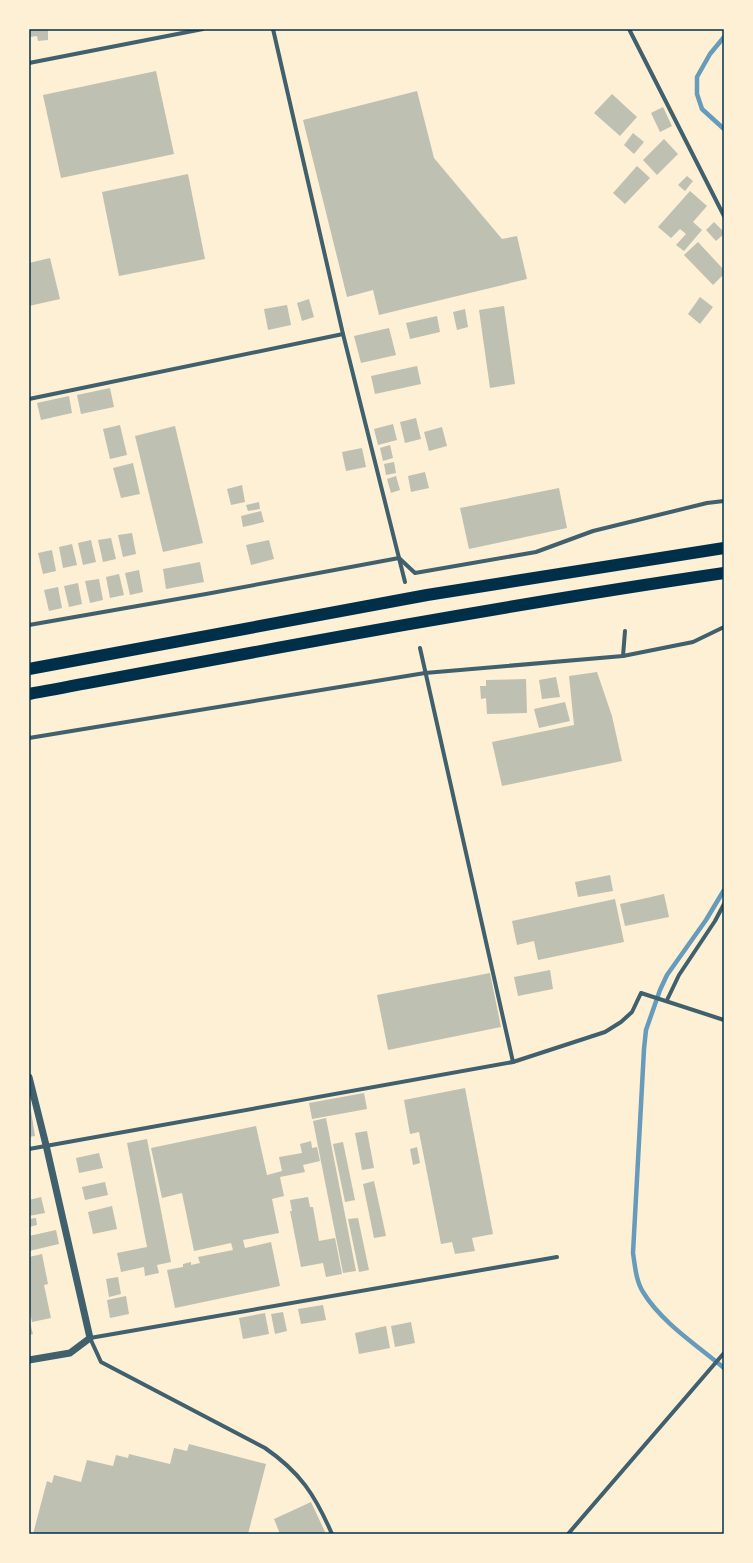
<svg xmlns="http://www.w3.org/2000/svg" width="753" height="1563" font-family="Barlow,sans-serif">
<rect width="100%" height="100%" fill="#fdf0d5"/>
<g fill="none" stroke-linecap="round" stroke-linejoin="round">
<!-- stream -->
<g stroke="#669bbc" stroke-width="4.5">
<polyline points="724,37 710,54 697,77 697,94 702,109 724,129"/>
<path d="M724,890L706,920L667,975L660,990L646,1030L644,1049L633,1253C635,1266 636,1281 643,1292C661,1322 698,1346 724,1368"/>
</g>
</g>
<!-- building -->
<g fill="#bec0b2">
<polygon points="29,29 48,29 48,40 38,41 37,36 29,37"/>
<polygon points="156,71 174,154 61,178 43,95"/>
<polygon points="417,91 434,158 502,239 517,236 527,279 379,315 373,290 347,297 303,120"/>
<polygon points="612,94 637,117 620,136 594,113"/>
<polygon points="663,107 672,126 660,132 651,113"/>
<polygon points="633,133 644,142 634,154 624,145"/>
<polygon points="664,139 678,154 657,175 643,160"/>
<polygon points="637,166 650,178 625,204 613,193"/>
<polygon points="188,174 205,259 119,276 102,192"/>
<polygon points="687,176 693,181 685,191 678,185"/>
<polygon points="690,191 707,206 693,222 702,230 684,251 676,245 686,234 680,229 671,238 658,227"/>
<polygon points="714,222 724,232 724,234 716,241 706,230"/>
<polygon points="698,242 724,270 724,274 713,285 684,255"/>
<polygon points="50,258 60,299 29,306 29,263"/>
<polygon points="700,297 713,307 700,324 688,314"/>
<polygon points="309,299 314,317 302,321 297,303"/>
<polygon points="287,305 291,325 268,330 264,309"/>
<polygon points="504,306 515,384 490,388 479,310"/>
<polygon points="465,309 468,327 457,330 453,312"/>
<polygon points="437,316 440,332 410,339 406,323"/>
<polygon points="389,328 396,355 361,363 354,336"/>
<polygon points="417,366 421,384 375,394 371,376"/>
<polygon points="110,388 114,407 81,414 77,395"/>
<polygon points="69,396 72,413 41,420 37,403"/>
<polygon points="416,418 421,439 405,443 400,422"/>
<polygon points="393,424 397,440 378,445 374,429"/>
<polygon points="120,425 127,455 110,459 103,429"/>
<polygon points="175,426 203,543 163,552 135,436"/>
<polygon points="442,427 447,446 429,451 424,432"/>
<polygon points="390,445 393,458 383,461 380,448"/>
<polygon points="362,448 366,467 346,471 342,452"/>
<polygon points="394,462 396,473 386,475 384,464"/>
<polygon points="133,463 140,494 121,498 113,468"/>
<polygon points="425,472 429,488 411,492 408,476"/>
<polygon points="396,476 400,490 391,493 387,479"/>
<polygon points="242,485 245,502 231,505 227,489"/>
<polygon points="559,488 567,528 469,549 460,508"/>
<polygon points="259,502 260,509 248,511 246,505"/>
<polygon points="261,511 264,522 243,527 241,516"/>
<polygon points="132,533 136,554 123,557 118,535"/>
<polygon points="111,538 116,559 103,562 98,540"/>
<polygon points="91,540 96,562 83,565 78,543"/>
<polygon points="269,540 274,559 251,565 246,545"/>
<polygon points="72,544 77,565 63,568 59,547"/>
<polygon points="52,550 56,571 43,574 38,553"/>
<polygon points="200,562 204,582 166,589 163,569"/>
<polygon points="139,570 143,592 130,595 125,573"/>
<polygon points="119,574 124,595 110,598 106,577"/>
<polygon points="99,579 103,600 90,603 85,581"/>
<polygon points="78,583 82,604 69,607 64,586"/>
<polygon points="58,587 62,608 49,611 44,590"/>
<polygon points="597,672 612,716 622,761 502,786 492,742 574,725 569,676"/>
<polygon points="556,677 560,697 542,699 539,680"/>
<polygon points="526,679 527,713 487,714 486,698 481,699 480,686 486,686 486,680"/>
<polygon points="565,702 570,721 539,728 534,709"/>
<polygon points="610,875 613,891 578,897 575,882"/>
<polygon points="664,894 669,917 625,926 620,904"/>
<polygon points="615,899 624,942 538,960 534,941 517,945 512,921"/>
<polygon points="550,970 553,989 518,996 514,977"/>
<polygon points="490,973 501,1027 388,1050 377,995"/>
<polygon points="465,1088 493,1234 472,1238 475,1251 455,1254 452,1242 441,1244 419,1132 410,1134 404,1100"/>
<polygon points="364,1093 367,1109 312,1119 309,1103"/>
<polygon points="31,1111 35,1136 29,1137 29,1112"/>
<polygon points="326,1118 356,1271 343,1273 313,1121"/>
<polygon points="256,1126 267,1175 282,1171 279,1157 302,1153 300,1144 311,1141 312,1148 317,1147 320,1161 303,1165 305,1172 280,1177 284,1196 272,1199 279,1233 243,1240 245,1248 271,1242 280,1286 175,1308 167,1270 183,1267 183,1264 191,1262 191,1265 200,1263 198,1257 233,1250 231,1243 194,1251 182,1193 162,1198 151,1148"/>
<polygon points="367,1131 374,1168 362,1170 355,1133"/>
<polygon points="147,1139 171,1262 157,1265 159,1273 145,1276 144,1267 121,1272 117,1253 147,1247 127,1143"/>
<polygon points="343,1142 355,1200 345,1202 333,1144"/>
<polygon points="417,1147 420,1163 413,1165 410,1149"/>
<polygon points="99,1153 103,1168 79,1173 76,1158"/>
<polygon points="374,1181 386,1236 374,1238 363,1184"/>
<polygon points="105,1182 108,1195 85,1200 82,1187"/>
<polygon points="41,1197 45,1213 29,1216 29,1200"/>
<polygon points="308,1197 310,1207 313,1207 319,1241 335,1238 342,1274 326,1277 323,1263 301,1267 290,1211 292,1211 290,1200"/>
<polygon points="112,1206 117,1229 93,1234 88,1212"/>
<polygon points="36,1218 37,1225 29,1227 29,1219"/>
<polygon points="358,1218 369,1270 359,1272 348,1219"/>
<polygon points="56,1230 59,1244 29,1251 29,1236"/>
<polygon points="42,1254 48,1284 44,1285 51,1318 32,1322 29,1306 29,1257"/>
<polygon points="118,1277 121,1294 109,1297 106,1279"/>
<polygon points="126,1296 129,1314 110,1318 107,1300"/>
<polygon points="323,1305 326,1320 301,1324 298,1309"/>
<polygon points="283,1312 287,1331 275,1334 271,1314"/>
<polygon points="265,1313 269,1334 243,1339 239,1318"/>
<polygon points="29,1320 33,1334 29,1335"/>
<polygon points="411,1322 415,1343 395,1347 391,1326"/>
<polygon points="386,1326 390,1348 359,1354 355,1333"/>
<polygon points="189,1444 266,1464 248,1534 33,1534 47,1481 52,1483 54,1475 81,1482 87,1460 113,1466 116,1455 128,1458 129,1454 170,1464 174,1448 187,1451"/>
<polygon points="311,1502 326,1534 280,1534 274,1519"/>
</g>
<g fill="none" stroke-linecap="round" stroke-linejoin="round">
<!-- minor -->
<g stroke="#3f606c" stroke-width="4">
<polyline points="273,29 343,334 405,582"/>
<polyline points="629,29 724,216"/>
<polyline points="29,63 203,29"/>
<polyline points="29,399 343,334"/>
<polyline points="399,558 415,573 536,552 593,531 707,503 724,501"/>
<polyline points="29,625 206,594 399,558"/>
<polyline points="420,648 513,1062"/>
<polyline points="623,656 625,631"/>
<polyline points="29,738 425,673 623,656 693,642 724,627"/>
<polyline points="667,1000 679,975 715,921 724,904"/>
<polyline points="29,1149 513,1062 605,1032 621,1022 632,1012 641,993 724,1020"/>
<path d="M332,1534C315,1495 300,1472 265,1448L101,1362L90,1338L557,1257"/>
<polyline points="568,1534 724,1353"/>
</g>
<!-- tertiary -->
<polyline stroke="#3f606c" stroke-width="7" points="29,1077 46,1145 90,1338 70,1353 29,1360"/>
<!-- motorway -->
<g stroke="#003049" stroke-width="12">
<polyline points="29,669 427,595 724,548"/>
<path d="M29,694C260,651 491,607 724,573"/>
</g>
</g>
<!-- border -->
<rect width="753" height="1563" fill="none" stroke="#fdf0d5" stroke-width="60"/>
<rect x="30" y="30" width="693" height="1503" fill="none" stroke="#003049" stroke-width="1.5"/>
</svg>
